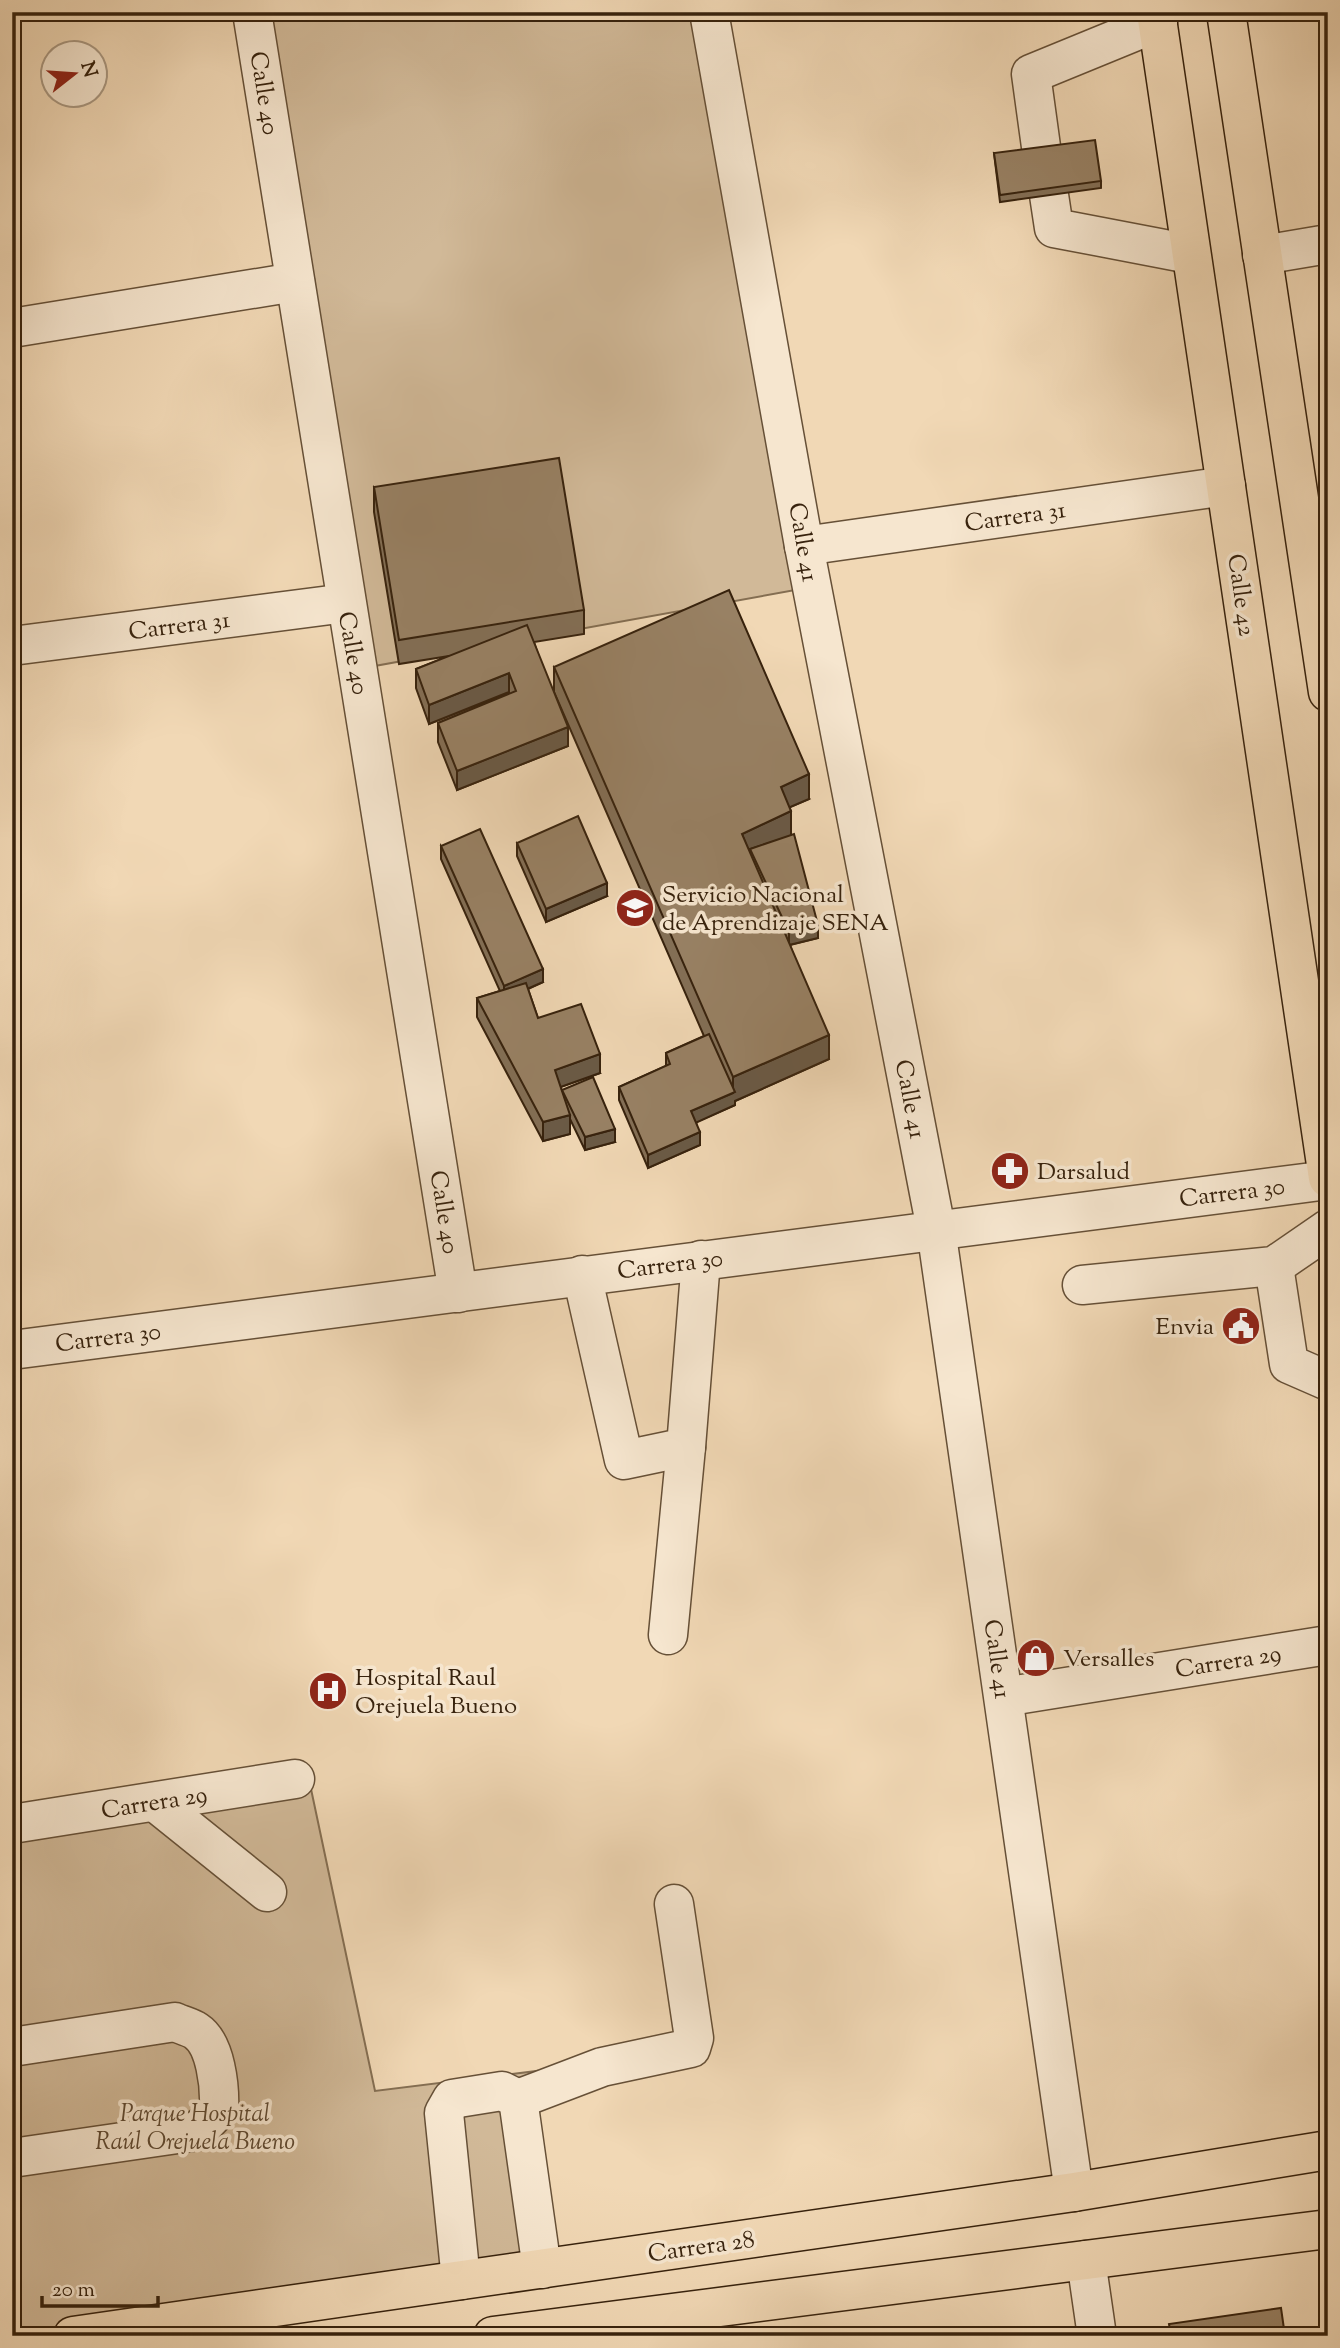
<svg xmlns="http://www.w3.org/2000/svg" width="1340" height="2348" font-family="'Sorts Mill Goudy',serif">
<rect width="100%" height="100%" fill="#f1d8b5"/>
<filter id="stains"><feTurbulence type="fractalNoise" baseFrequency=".00286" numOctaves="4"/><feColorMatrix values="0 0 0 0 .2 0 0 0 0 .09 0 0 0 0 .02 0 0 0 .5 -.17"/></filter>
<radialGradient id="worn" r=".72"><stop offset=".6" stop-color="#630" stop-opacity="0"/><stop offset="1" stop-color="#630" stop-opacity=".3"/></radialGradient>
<!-- green -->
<g fill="#d1b998" stroke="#846e52" stroke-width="2">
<polygon points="252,12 709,12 812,587 358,669"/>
<polygon points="311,1789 375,2091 537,2071 542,2269 12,2335 12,1837"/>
</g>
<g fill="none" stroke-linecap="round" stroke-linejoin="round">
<!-- minor casing -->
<g stroke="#665037" stroke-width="41">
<g id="minor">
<polyline points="252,12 458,1293"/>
<polyline points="709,12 804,546 936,1229 1074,2192"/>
<polyline points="1042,154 1031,74 1158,22"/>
<polyline points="1049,195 1054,228 1190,254"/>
<polyline points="1262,255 1328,244"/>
<polyline points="12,328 295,282"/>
<polyline points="804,546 1226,486"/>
<polyline points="12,646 346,603"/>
<polyline points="1274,1266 1289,1364 1328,1381"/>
<polyline points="582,1275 624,1460 686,1447 701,1260"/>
<polyline points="1082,1285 1274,1266 1328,1229"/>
<polyline points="12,1350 1328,1180"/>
<polyline points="668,1635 686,1447"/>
<polyline points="1004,1697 1328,1645"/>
<polyline points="155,1802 267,1892"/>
<polyline points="12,1824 295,1779"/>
<path d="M12,2047L175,2022C181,2025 190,2027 196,2031C216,2044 220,2087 219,2109L198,2131L12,2158"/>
<polyline points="518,2099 602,2067 691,2048 694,2038 674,1904"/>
<polyline points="1086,2260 1097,2336"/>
<polyline points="461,2280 444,2113 452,2099 502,2091 518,2099 542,2269"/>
</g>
</g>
<!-- major casing -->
<g stroke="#37220d" stroke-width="41">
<g id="major">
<polyline points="1156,12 1328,1178"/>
<polyline points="1226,12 1328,692"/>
<polyline points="73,2336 1074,2192 1328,2150"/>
<polyline points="493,2336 1328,2229"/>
</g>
</g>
<!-- minor -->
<use href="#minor" stroke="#f6e6cf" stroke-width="38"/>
<!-- major -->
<use href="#major" stroke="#f1d8b5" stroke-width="38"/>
</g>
<!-- wall -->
<g fill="#836f56" stroke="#37220d" stroke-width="2">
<polygon points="994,153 1101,181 1101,188 1000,202"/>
<polygon points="374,487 584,610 584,634 534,642 568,746 457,790 438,742 438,723 509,694 509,692 429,724 416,688 416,669 449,656 399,664 374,512"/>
<polygon points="554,667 809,799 790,807 791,835 818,938 790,945 829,1059 735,1101 735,1105 696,1122 700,1145 648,1168 619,1100 619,1087 666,1066 666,1053 704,1036 554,692"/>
<polygon points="517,843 607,896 546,922 517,856"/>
<polygon points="441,846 543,982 528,989 538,1018 600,1073 560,1087 562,1090 615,1142 585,1150 570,1119 570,1134 543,1141 477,1017 477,998 500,991 441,859"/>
</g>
<!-- shaded-wall -->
<g fill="#6a5a46" stroke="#37220d" stroke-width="2">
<polygon points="509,673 509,692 429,724 429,705"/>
<polygon points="568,727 568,746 457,790 457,771"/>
<polygon points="809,774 809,799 781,811 781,787"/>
<polygon points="791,811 791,836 750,849 750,855 742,834"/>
<polygon points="607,883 607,896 546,922 546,909"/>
<polygon points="818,925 818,938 789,945 789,932"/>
<polygon points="543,969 543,982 504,999 504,986"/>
<polygon points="829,1035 829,1059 735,1101 735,1105 691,1125 691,1111 733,1093 733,1077"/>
<polygon points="600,1054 600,1073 555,1089 555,1070"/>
<polygon points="570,1115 570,1134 543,1141 543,1122"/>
<polygon points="615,1129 615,1142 585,1150 585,1137"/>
<polygon points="700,1132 700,1145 648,1168 648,1155"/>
</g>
<!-- building -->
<g fill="#988164" stroke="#37220d" stroke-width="2">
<polygon points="1095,140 1101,181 1000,195 994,153"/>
<polygon points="559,458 584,610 399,640 374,487"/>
<polygon points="729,590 809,774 781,787 791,811 742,834 829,1035 733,1077 554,667"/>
<polygon points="527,625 568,727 457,771 438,723 516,691 509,673 429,705 416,669"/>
<polygon points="578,816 607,883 546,909 517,843"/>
<polygon points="480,829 543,969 504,986 441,846"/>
<polygon points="794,834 818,925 789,932 750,849"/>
<polygon points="526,983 538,1018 581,1004 600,1054 555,1070 570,1115 543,1122 477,998"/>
<polygon points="709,1034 735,1092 691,1111 700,1132 648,1155 619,1087 670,1064 666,1053"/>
<polygon points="593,1077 615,1129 585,1137 562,1090"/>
<polygon points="1281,2308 1285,2336 1171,2336 1169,2324"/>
</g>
<!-- icons -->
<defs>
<g id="university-disc" transform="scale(2.0125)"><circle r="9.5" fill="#8f2418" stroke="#f6e6cf"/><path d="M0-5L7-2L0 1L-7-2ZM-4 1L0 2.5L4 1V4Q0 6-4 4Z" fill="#fff"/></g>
<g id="pharmacy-disc" transform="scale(2.0125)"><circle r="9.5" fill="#8f2418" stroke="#f6e6cf"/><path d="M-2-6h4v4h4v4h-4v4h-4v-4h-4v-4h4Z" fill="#fff"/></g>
<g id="civic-disc" transform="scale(2.0125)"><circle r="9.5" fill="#8f2418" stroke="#f6e6cf"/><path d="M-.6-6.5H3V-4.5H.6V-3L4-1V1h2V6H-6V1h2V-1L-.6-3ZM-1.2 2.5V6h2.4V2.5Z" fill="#fff"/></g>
<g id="shop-disc" transform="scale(2.0125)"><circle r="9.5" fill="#8f2418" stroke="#f6e6cf"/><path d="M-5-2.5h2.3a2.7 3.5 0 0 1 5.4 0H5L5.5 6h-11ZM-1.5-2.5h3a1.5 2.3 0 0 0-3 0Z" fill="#fff"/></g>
<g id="hospital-disc" transform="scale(2.0125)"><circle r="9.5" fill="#8f2418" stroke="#f6e6cf"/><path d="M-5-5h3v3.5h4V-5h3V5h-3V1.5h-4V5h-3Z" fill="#fff"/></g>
</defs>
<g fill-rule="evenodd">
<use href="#university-disc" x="635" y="908"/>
<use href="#pharmacy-disc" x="1010" y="1171"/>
<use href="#civic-disc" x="1241" y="1326"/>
<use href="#shop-disc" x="1036" y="1658"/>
<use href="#hospital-disc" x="328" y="1691"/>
</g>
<g text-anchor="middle" stroke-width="7" stroke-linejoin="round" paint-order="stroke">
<!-- street labels -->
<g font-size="24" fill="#37220d" stroke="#f6e6cf">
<text transform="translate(265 93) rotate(81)" y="8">Calle 40</text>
<text transform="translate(1015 516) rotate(-8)" y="8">Carrera 31</text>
<text transform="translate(804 542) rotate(80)" y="8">Calle 41</text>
<text transform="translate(1242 595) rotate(82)" y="8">Calle 42</text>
<text transform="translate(179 625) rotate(-7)" y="8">Carrera 31</text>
<text transform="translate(354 653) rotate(80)" y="8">Calle 40</text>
<text transform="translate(911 1099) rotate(79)" y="8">Calle 41</text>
<text transform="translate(1232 1192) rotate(-7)" y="8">Carrera 30</text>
<text transform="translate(445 1212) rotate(81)" y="8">Calle 40</text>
<text transform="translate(670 1264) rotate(-7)" y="8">Carrera 30</text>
<text transform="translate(108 1337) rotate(-7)" y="8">Carrera 30</text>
<text transform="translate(998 1659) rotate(82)" y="8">Calle 41</text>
<text transform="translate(1228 1661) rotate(-9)" y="8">Carrera 29</text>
<text transform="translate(154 1802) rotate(-9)" y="8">Carrera 29</text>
<text transform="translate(701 2246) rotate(-8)" y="8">Carrera 28</text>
</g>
<!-- poi labels -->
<g font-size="24" fill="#37220d" stroke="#f6e6cf" text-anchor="start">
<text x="662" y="902">Servicio Nacional<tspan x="662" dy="28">de Aprendizaje SENA</tspan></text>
<text x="1037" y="1179">Darsalud</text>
<text x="1214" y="1334" text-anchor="end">Envia</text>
<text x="1063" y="1666">Versalles</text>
<text x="355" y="1685">Hospital Raul<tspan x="355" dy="28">Orejuela Bueno</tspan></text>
</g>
<!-- park labels -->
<g font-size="24" font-style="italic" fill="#5e4830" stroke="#f6e6cf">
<text x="195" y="2121">Parque Hospital<tspan x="195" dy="28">Raúl Orejuela Bueno</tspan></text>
</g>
</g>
<!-- margin -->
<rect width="1340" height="2348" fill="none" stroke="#f1d8b5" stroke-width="42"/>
<rect x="14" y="14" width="1312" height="2320" fill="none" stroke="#37220d" stroke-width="3.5"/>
<rect x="21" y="21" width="1298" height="2306" fill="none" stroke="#37220d" stroke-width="2"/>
<!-- north arrow -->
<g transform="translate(74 74) rotate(73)"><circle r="33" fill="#f6e6cf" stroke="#aa9881" stroke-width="2"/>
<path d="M0-5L12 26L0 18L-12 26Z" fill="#8f2418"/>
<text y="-10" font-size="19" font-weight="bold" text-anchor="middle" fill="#37220d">N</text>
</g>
<!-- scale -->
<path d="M42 2296v10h116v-10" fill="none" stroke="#37220d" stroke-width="3.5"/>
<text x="52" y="2296" font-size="21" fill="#37220d" stroke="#f6e6cf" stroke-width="5" paint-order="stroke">20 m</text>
<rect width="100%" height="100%" filter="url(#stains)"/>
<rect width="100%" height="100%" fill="url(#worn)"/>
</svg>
